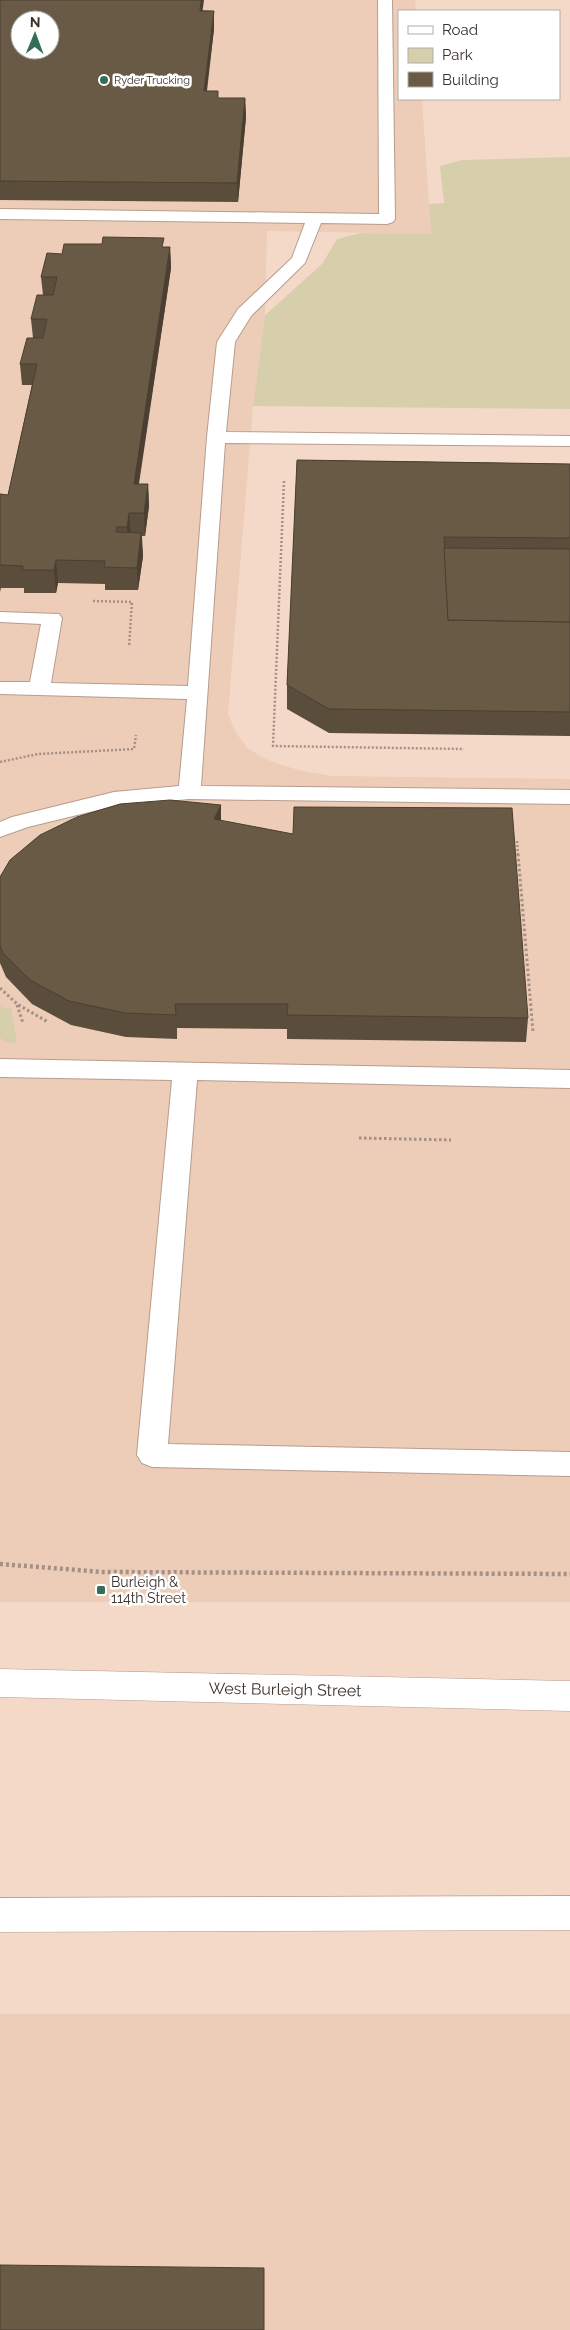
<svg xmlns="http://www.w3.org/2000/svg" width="570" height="2330" font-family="Raleway,sans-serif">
<rect width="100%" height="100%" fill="#f4d9c9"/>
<!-- built -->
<g fill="#edccb8" fill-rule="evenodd">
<path d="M0,0H415L416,11H399V99H422L431,234L267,231L265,315L253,406L228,714L236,733L248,749L270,761L298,770L332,776L570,779V1602H0ZM20,20H50V50H20Z"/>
<rect x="0" y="2014" width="570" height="316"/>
</g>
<!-- green -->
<g fill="#d7cfac">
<polygon points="570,157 570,409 253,406 265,315 322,264 337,239 361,233 431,234 429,204 444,203 440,166 462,160"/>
<polygon points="0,1004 6,1009 11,1007 17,1044 6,1042 0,1038"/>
</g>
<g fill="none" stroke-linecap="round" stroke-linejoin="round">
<!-- service casing -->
<g stroke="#b69d8e" stroke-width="2">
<g id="service">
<polygon points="378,0 392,0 395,219 393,222 387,224 321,223 305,263 251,316 235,342 226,432 570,436 570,446 225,443 201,786 570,790 570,804 189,799 114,806 28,827 0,837 0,822 12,817 114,792 179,786 187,699 0,694 0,682 30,682 41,624 0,622 0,612 59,614 62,618 51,683 188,686 207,437 217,342 238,309 292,258 305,223 0,219 0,209 379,214"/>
<polygon points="0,1059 570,1070 570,1088 197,1080 168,1444 570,1452 570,1476 152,1467 142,1463 137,1455 172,1080 0,1077"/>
</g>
</g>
<!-- secondary casing -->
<g stroke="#b69d8e" stroke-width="1">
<g id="secondary">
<polygon points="0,1669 570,1681 570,1711 0,1697"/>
<polygon points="570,1896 570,1930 0,1932 0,1898"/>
</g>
</g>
<!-- path-far2 -->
<g stroke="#a49085" stroke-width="2.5" stroke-dasharray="2 2" stroke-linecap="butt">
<polyline points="284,481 273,746 464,749"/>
<polyline points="93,601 132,602 129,647"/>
<polyline points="0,762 38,754 134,749 136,735"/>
<polyline points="517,841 518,856"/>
</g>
<!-- path-far1 -->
<g stroke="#a49085" stroke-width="3" stroke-dasharray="2.5 2.5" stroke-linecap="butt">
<polyline points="518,854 533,1032"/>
<polyline points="0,988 17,1004 48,1022"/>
<polyline points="17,1005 23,1023"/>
<polyline points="359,1138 451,1140"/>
</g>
<!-- path -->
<polyline stroke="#a49085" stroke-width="4.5" stroke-dasharray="3 3" stroke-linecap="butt" points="0,1564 103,1572 570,1574"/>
<!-- service -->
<use href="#service" fill="#fff" fill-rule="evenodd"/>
<!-- secondary -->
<use href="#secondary" fill="#fff" fill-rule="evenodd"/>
</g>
<!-- wall -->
<g fill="#5a4d3c">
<polygon points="0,0 214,11 214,29 207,91 218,91 218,98 245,98 246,117 238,202 0,200"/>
<polygon points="164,247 170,247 171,268 139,484 148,484 149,506 145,536 142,536 143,556 138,590 105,590 105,584 58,583 56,593 24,593 24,588 1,588 0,592 0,494 8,495 32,385 22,385 20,364 33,338 31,319 43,295 41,277 62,254"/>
<polygon points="297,460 570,464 570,736 329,733 287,709 287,685"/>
<polygon points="221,805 221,821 528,1018 526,1042 287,1039 287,1029 177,1028 177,1039 126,1037 71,1025 32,1004 6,977 0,963 0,877"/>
</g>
<!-- shaded-wall -->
<g fill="#4a3f31">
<polygon points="201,0 204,0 200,29 200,11"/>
<polygon points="214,11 214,29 204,110 204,91"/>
<polygon points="245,98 246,117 238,202 237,183"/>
<polygon points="170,247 171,268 135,506 134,484"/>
<polygon points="148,484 149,506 145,536 144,513"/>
<polygon points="129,513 131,536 128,550 127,527"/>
<polygon points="141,533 143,556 138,590 137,568"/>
<polygon points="56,560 58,583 56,593 54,570"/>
<polygon points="221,805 221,829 214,819"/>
</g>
<!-- building -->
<g fill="#695a46" stroke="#4a3f31" fill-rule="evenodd">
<path d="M0,0H201L200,11H214L204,91H218V98H245L237,183L0,181ZM20,20H50V50H20Z"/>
<polygon points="103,237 164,238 162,247 170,247 134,484 148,484 144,513 129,513 127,527 117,527 116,532 141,533 137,568 104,567 105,561 56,560 54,570 22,570 23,566 0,565 0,494 8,495 37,364 20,364 27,338 43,338 47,319 31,319 37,295 53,295 57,277 41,277 47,253 62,254 64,244 102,244"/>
<polygon points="297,460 570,464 570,538 444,537 448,620 570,622 570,712 329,709 287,685"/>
<polygon points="444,548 570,549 570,622 448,620"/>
<polygon points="170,800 221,805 214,819 293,834 294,807 512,808 528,1018 287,1015 288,1004 175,1004 176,1015 125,1013 69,1001 30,980 3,953 0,945 0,877 10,860 40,835 77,817 120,804"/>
<polygon points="0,2265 264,2268 264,2330 0,2330"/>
</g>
<!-- markers -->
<g fill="#356e56" stroke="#fff" stroke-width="2">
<circle cx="104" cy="80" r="5"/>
<rect x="96" y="1585" width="10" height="10" rx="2.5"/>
</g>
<g text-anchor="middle" stroke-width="5" stroke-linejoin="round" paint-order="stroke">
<!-- far-poi labels -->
<g font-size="11" fill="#3b312b" stroke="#fff" text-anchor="start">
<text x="114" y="84">Ryder Trucking</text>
</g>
<!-- poi labels -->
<g font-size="14" fill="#3b312b" stroke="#fff" text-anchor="start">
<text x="111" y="1587">Burleigh &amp;<tspan x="111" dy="16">114th Street</tspan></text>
</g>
<!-- near-street labels -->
<g font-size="16" fill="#3b312b" stroke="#fff">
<text transform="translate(285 1689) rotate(1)" y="6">West Burleigh Street</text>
</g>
</g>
<!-- legend -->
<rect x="398" y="10" width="162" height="90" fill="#ffffff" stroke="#b1adaa"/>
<rect x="408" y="26" width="25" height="8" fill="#ffffff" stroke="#b1adaa"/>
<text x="442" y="35" font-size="15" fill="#3b312b">Road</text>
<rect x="408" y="48" width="25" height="15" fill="#d7cfac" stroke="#b1adaa"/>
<text x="442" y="60" font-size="15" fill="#3b312b">Park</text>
<rect x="408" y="72" width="25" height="15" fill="#695a46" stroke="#b1adaa"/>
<text x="442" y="85" font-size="15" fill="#3b312b">Building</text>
<!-- north arrow -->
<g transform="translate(35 35) rotate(1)"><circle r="24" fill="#ffffff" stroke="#b1adaa"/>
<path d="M0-4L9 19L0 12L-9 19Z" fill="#356e56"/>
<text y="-8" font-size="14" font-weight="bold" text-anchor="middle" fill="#3b312b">N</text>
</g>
</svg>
